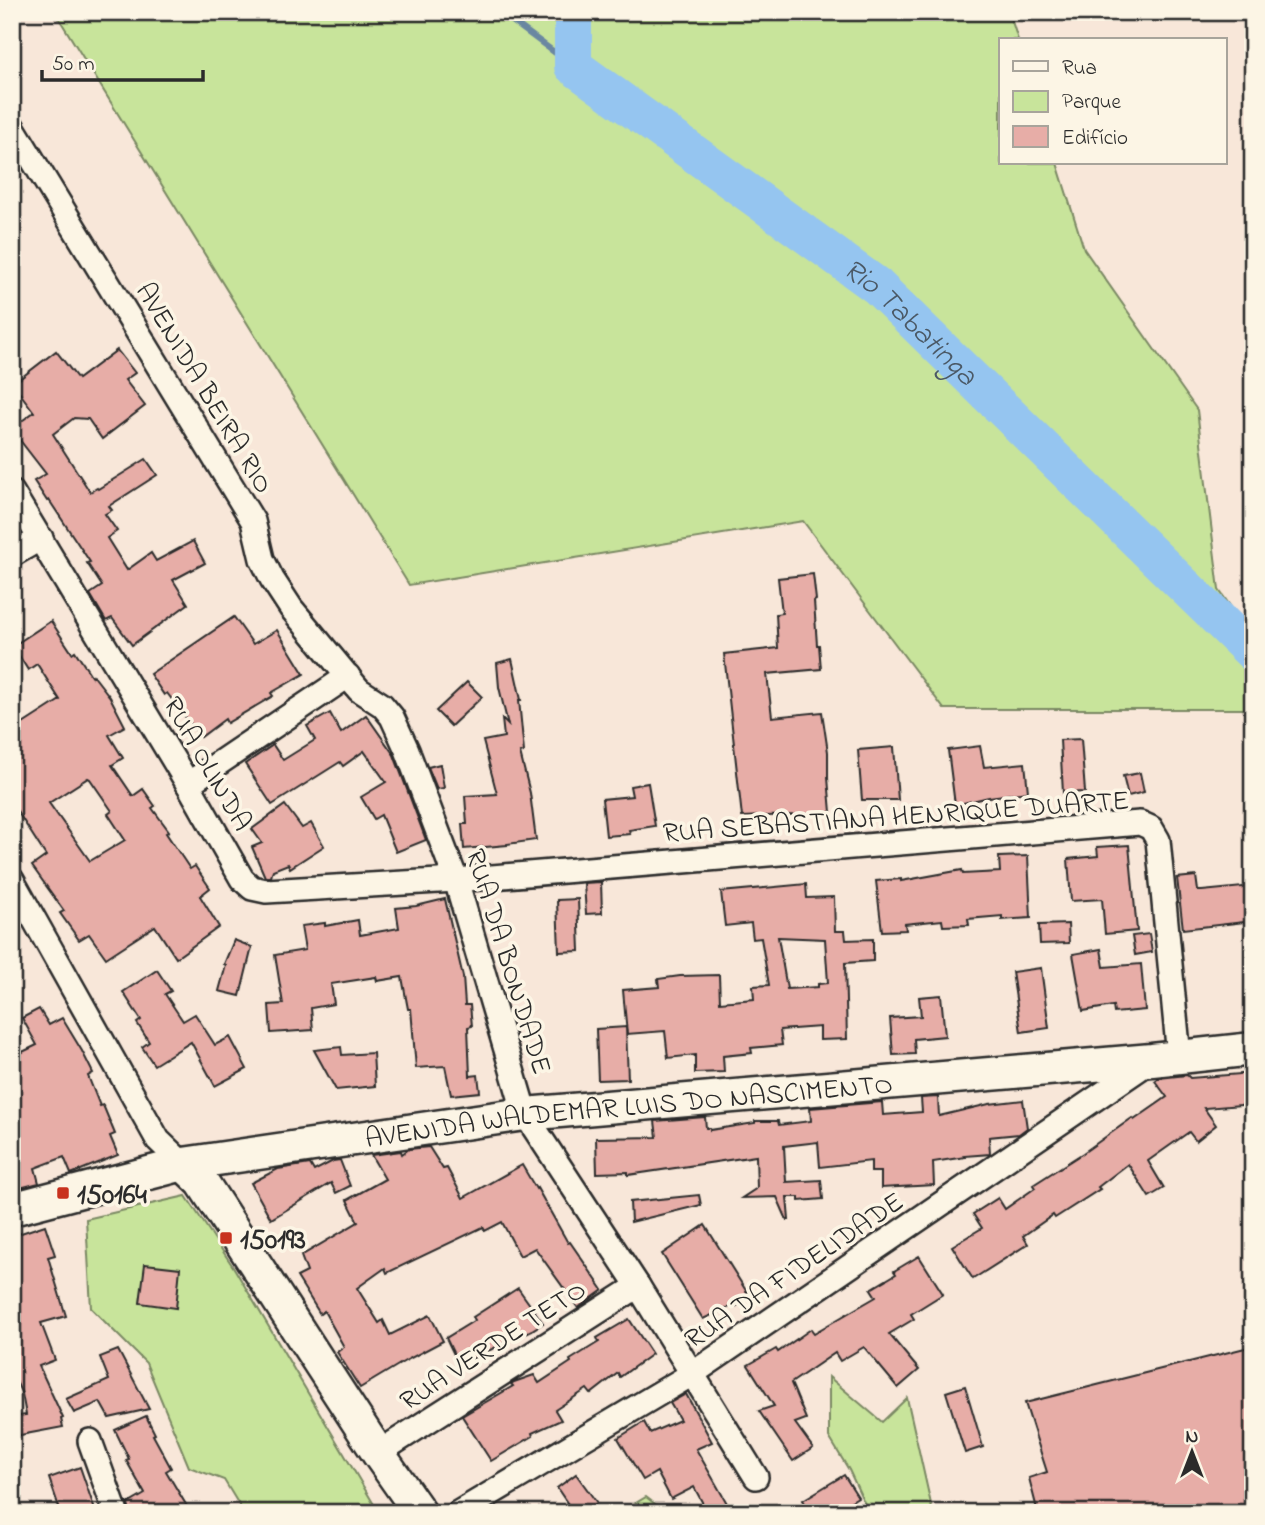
<svg xmlns="http://www.w3.org/2000/svg" width="1265" height="1525" font-family="'Indie Flower',sans-serif">
<rect width="100%" height="100%" fill="#f8e7d9"/>
<filter id="ink" filterUnits="userSpaceOnUse"><feTurbulence type="fractalNoise" baseFrequency=".0143" numOctaves="2"/><feDisplacementMap in="SourceGraphic" scale="14" xChannelSelector="R" yChannelSelector="G"/><feConvolveMatrix kernelMatrix="1 2 1 2 8 2 1 2 1" color-interpolation-filters="sRGB"/></filter>
<g filter="url(#ink)">
<!-- green -->
<g fill="#c8e49b" stroke="#7a8863" stroke-width="2">
<polygon points="55,12 1009,12 1018,40 1001,40 1001,163 1057,163 1084,249 1197,410 1219,590 1253,638 1253,709 944,709 803,521 409,585"/>
<polygon points="186,1196 234,1268 379,1513 244,1513 224,1480 189,1467 146,1363 91,1308 86,1219"/>
<polygon points="829,1377 882,1422 907,1398 933,1513 869,1513 849,1470 829,1437"/>
<polygon points="646,1497 667,1513 619,1513"/>
</g>
<g fill="none" stroke-linecap="round" stroke-linejoin="round">
<!-- stream -->
<polyline stroke="#6b87a1" stroke-width="6" points="500,12 573,66"/>
<!-- river -->
<path stroke="#95c5f0" stroke-width="38" id="s1" d="M573,12V66L877,286L1253,653"/>
</g>
<!-- building -->
<g fill="#e7ada7" stroke="#2b2b2b" stroke-width="2" fill-rule="evenodd">
<polygon points="117,350 135,373 125,380 145,406 102,439 88,419 74,418 53,434 90,492 97,488 98,489 146,459 157,475 109,506 112,510 105,514 117,531 107,538 127,570 151,553 156,561 193,541 205,563 173,580 188,604 132,645 112,618 106,621 90,594 102,586 87,563 90,562 49,500 47,501 34,481 46,474 12,430 12,428 34,412 13,384 56,351 78,379"/>
<polygon points="813,574 816,600 814,601 817,645 819,645 821,669 767,674 772,717 822,712 828,752 828,778 831,812 794,815 742,817 724,654 778,648 776,614 782,613 778,578"/>
<polygon points="234,617 253,644 277,630 304,674 271,693 273,696 227,723 225,719 201,737 167,693 164,695 150,674"/>
<path d="M51,621L72,653L75,651L92,677L93,675L110,697L125,726L109,735L123,758L112,765L133,796L143,789L155,806L152,808L169,831L166,833L190,869L195,866L210,888L200,896L219,927L176,958L155,926L106,958L89,934L79,940L60,913L64,911L32,866L46,856L12,803V731L60,700L37,664L28,670L13,646ZM88,778L90,779L112,811L108,814L125,840L90,861L49,803Z"/>
<polygon points="512,659 521,700 519,700 524,752 520,753 530,793 536,840 507,844 507,845 464,849 462,824 467,824 465,796 497,794 483,741 504,737 502,719 508,725 499,687 497,663"/>
<polygon points="467,682 482,697 451,726 436,711"/>
<polygon points="330,713 341,733 366,715 394,755 426,840 396,852 381,815 374,819 361,797 386,782 364,751 343,766 340,762 272,805 245,764 273,745 283,760 315,740 307,726"/>
<polygon points="1081,739 1085,792 1063,793 1060,740"/>
<polygon points="980,746 984,767 1025,763 1028,792 989,797 955,805 948,750"/>
<polygon points="894,747 898,800 862,800 858,750"/>
<polygon points="440,764 444,788 437,789 428,767"/>
<polygon points="1140,773 1144,792 1128,796 1123,776"/>
<polygon points="648,783 655,826 629,830 630,834 606,836 602,799 632,796 630,786"/>
<polygon points="285,805 302,828 311,823 324,846 290,868 288,864 273,870 271,877 265,877 252,847 262,843 252,829"/>
<polygon points="1129,845 1137,931 1105,934 1102,899 1071,901 1068,859 1098,856 1097,847"/>
<polygon points="1028,856 1031,918 1002,920 1002,916 968,919 969,925 943,926 942,920 905,924 906,930 882,931 876,881 901,879 901,881 962,870 963,874 1000,872 999,857"/>
<polygon points="1196,876 1198,891 1202,891 1253,886 1253,921 1183,929 1177,878"/>
<polygon points="601,882 602,913 586,914 584,883"/>
<path d="M806,884L807,898L834,897L835,931H845L846,940L873,939V961L845,963L847,1039L820,1040V1027L780,1030L782,1045L751,1048L752,1053L723,1056L724,1072L695,1073V1055L668,1058L665,1031L627,1034L623,990L659,987L658,979L680,976L719,975L720,1002L754,999L753,986L769,985L761,938L753,939L751,923L725,926L721,892ZM778,937L825,939L828,983L818,984V987L787,989Z"/>
<polygon points="445,899 463,977 465,1005 470,1005 472,1026 468,1027 470,1076 478,1075 480,1092 451,1095 445,1066 416,1068 411,1009 408,1009 402,977 377,981 376,977 331,984 334,1004 311,1008 313,1030 271,1033 269,1005 283,1004 275,955 305,950 301,926 325,923 325,926 358,920 360,935 399,928 396,908 416,906"/>
<polygon points="578,899 580,951 559,952 557,900"/>
<polygon points="1068,924 1069,943 1040,944 1039,925"/>
<polygon points="1149,934 1152,952 1135,955 1132,936"/>
<polygon points="234,940 252,947 240,996 219,991 226,965 224,964"/>
<polygon points="1101,949 1104,967 1141,964 1145,1010 1114,1013 1113,1006 1083,1011 1073,954"/>
<polygon points="1041,968 1049,1028 1021,1032 1012,972"/>
<polygon points="157,970 171,991 165,994 183,1021 195,1014 215,1045 230,1037 247,1069 215,1086 191,1042 154,1065 142,1047 149,1042 137,1023 141,1020 123,992"/>
<polygon points="941,995 945,1036 914,1039 915,1054 893,1055 890,1018 921,1016 919,997"/>
<polygon points="39,1009 49,1025 62,1018 82,1051 93,1073 88,1076 100,1106 103,1105 115,1134 110,1136 118,1155 71,1174 64,1157 35,1168 39,1183 12,1190 12,1057 37,1045 22,1018"/>
<polygon points="626,1027 628,1079 598,1080 596,1029"/>
<polygon points="341,1047 342,1055 373,1053 375,1086 336,1090 314,1050"/>
<polygon points="1253,1073 1253,1104 1204,1108 1216,1125 1196,1141 1189,1132 1148,1161 1164,1188 1149,1197 1128,1164 1098,1187 1100,1189 1055,1218 1053,1215 1023,1236 1028,1244 973,1279 967,1270 952,1246 982,1228 973,1214 998,1198 1005,1209 1035,1188 1033,1185 1083,1153 1132,1118 1134,1120 1167,1097 1155,1081 1159,1078 1187,1075 1190,1078"/>
<polygon points="938,1097 939,1116 989,1104 1023,1100 1027,1128 1019,1134 989,1137 990,1154 964,1156 965,1157 933,1162 934,1185 881,1188 881,1172 871,1172 871,1161 820,1167 818,1142 784,1146 786,1182 821,1180 823,1199 799,1201 799,1197 787,1197 789,1220 787,1220 777,1197 742,1198 757,1188 756,1156 628,1175 628,1172 597,1173 596,1138 657,1137 655,1121 705,1117 706,1128 710,1128 710,1130 755,1123 755,1121 778,1121 779,1125 811,1121 810,1108 882,1102 883,1115 922,1112 921,1098"/>
<polygon points="429,1147 443,1169 447,1168 463,1198 522,1165 536,1189 537,1188 568,1243 570,1242 603,1290 578,1308 535,1248 520,1256 502,1222 485,1231 483,1227 387,1273 385,1268 357,1288 379,1323 383,1320 390,1335 430,1315 443,1341 405,1361 360,1388 337,1352 344,1347 324,1311 320,1314 297,1277 307,1272 301,1256 358,1222 347,1200 385,1179 371,1155 401,1151 402,1154 409,1149"/>
<polygon points="340,1160 350,1186 336,1193 331,1183 271,1219 251,1183 278,1169 310,1164 314,1171 333,1161"/>
<polygon points="699,1195 701,1205 631,1222 630,1202"/>
<polygon points="45,1225 55,1255 48,1257 66,1316 41,1323 55,1360 39,1366 63,1418 61,1419 63,1427 15,1436 12,1417 26,1415 22,1394 12,1373 12,1236"/>
<polygon points="705,1225 750,1297 735,1307 734,1305 703,1319 662,1254"/>
<polygon points="919,1256 943,1294 911,1314 914,1319 889,1334 919,1370 898,1388 864,1347 840,1361 835,1353 791,1383 806,1419 795,1423 813,1448 793,1461 759,1411 774,1406 748,1365 776,1349 778,1352 811,1329 814,1333 876,1297 871,1289 896,1274 894,1271"/>
<polygon points="145,1264 180,1268 176,1308 140,1303"/>
<polygon points="518,1288 543,1323 532,1330 459,1365 446,1338 475,1320 473,1317"/>
<polygon points="629,1319 652,1354 620,1377 618,1373 591,1394 587,1389 555,1410 561,1420 532,1433 533,1436 491,1461 462,1416 513,1386 511,1384 514,1382 534,1375 539,1383 571,1362 570,1360 599,1342 597,1338"/>
<polygon points="1253,1346 1253,1513 1038,1513 1029,1478 1047,1472 1025,1403"/>
<polygon points="118,1350 149,1409 109,1418 100,1402 74,1413 66,1399 109,1380 100,1357"/>
<polygon points="965,1386 983,1447 965,1453 946,1392"/>
<polygon points="686,1394 712,1442 696,1449 728,1505 713,1513 708,1513 694,1487 671,1499 657,1472 643,1480 618,1438 644,1422 650,1433 680,1420 670,1403"/>
<polygon points="146,1416 155,1434 153,1435 171,1468 166,1471 191,1513 130,1513 128,1504 145,1494 126,1460 129,1459 115,1430"/>
<polygon points="80,1467 96,1513 61,1513 49,1478"/>
<polygon points="576,1474 597,1503 584,1513 574,1513 557,1488"/>
<polygon points="844,1475 858,1497 845,1505 850,1513 811,1513 803,1500"/>
</g>
<g fill="none" stroke-linecap="round" stroke-linejoin="round">
<!-- minor casing -->
<g stroke="#2b2b2b" stroke-width="28">
<g id="minor">
<polyline points="12,126 253,521 262,559 272,579 291,608 359,690 382,705 392,717 407,750 456,880 525,1114 638,1286 756,1477"/>
<polyline points="12,492 188,784 242,879 252,888 266,891 456,880 1140,823 1151,828 1158,840 1179,1057"/>
<polyline points="12,555 41,538"/>
<polyline points="188,784 348,676"/>
<polyline points="12,880 158,1140 183,1164"/>
<polyline points="90,1441 116,1513"/>
<polyline points="378,1453 638,1286"/>
<polyline points="458,1513 692,1374 1149,1062"/>
</g>
</g>
<!-- secondary casing -->
<g stroke="#2b2b2b" stroke-width="37">
<g id="secondary">
<polyline points="183,1164 202,1182 378,1453 420,1513"/>
<path id="s2" d="M12,1209L183,1164L525,1114L1152,1060L1253,1049"/>
</g>
</g>
<!-- minor -->
<use href="#minor" stroke="#fcf5e5" stroke-width="23"/>
<!-- secondary -->
<use href="#secondary" stroke="#fcf5e5" stroke-width="32"/>
</g>
</g>
<!-- markers -->
<g fill="#c8321e" stroke="#fcf5e5" stroke-width="2.5">
<rect x="56" y="1186" width="14" height="14" rx="3.5"/>
<rect x="219" y="1231" width="14" height="14" rx="3.5"/>
</g>
<g text-anchor="middle" stroke-width="7" stroke-linejoin="round" paint-order="stroke">
<!-- street labels -->
<g font-size="28" fill="#2b2b2b" stroke="#fcf5e5">
<text transform="translate(206 387) rotate(59)" y="10">AVENIDA BEIRA RIO</text>
<text transform="translate(209 763) rotate(60)" y="10">RUA OLINDA</text>
<text transform="translate(896 815) rotate(-4)" y="10">RUA SEBASTIANA HENRIQUE DUARTE</text>
<text transform="translate(510 961) rotate(73)" y="10">RUA DA BONDADE</text>
<text dy="10" stroke="none"><textPath href="#s2" startOffset="626">AVENIDA WALDEMAR LUIS DO NASCIMENTO</textPath></text>
<text transform="translate(793 1269) rotate(-34)" y="10">RUA DA FIDELIDADE</text>
<text transform="translate(492 1344) rotate(-33)" y="10">RUA VERDE TETO</text>
</g>
<!-- poi labels -->
<g font-size="28" font-weight="bold" fill="#2b2b2b" stroke="#fcf5e5" text-anchor="start">
<text x="77" y="1203">150164</text>
<text x="240" y="1248">150193</text>
</g>
<!-- water labels -->
<g font-size="30" font-style="italic" fill="#4b5966" stroke="#fcf5e5">
<text dy="10" stroke="none"><textPath href="#s1" startOffset="478">Rio Tabatinga</textPath></text>
</g>
</g>
<!-- margin -->
<rect width="1265" height="1525" fill="none" stroke="#fcf5e5" stroke-width="42"/>
<rect x="21" y="21" width="1223" height="1483" fill="none" stroke="#2b2b2b" stroke-width="2.5" filter="url(#ink)"/>
<!-- legend -->
<rect x="999" y="38" width="228" height="126" fill="#fcf5e5" stroke="#a8a49b" stroke-width="2"/>
<rect x="1013" y="61" width="35" height="10" fill="#fcf5e5" stroke="#a8a49b" stroke-width="2"/>
<text x="1062" y="74" font-size="21" fill="#2b2b2b">Rua</text>
<rect x="1013" y="91" width="35" height="21" fill="#c8e49b" stroke="#a8a49b" stroke-width="2"/>
<text x="1062" y="108" font-size="21" fill="#2b2b2b">Parque</text>
<rect x="1013" y="126" width="35" height="21" fill="#e7ada7" stroke="#a8a49b" stroke-width="2"/>
<text x="1062" y="144" font-size="21" fill="#2b2b2b">Edifício</text>
<!-- north arrow -->
<g transform="translate(1192 1452)" stroke="#fcf5e5" stroke-width="5" paint-order="stroke">
<path d="M0-5L12 26L0 18L-12 26Z" fill="#2b2b2b"/>
<text y="-10" font-size="19" font-weight="bold" text-anchor="middle" fill="#2b2b2b">N</text>
</g>
<!-- scale -->
<path d="M42 70v10h161v-10" fill="none" stroke="#2b2b2b" stroke-width="3.5"/>
<text x="52" y="70" font-size="21" fill="#2b2b2b" stroke="#fcf5e5" stroke-width="5" paint-order="stroke">50 m</text>
</svg>
